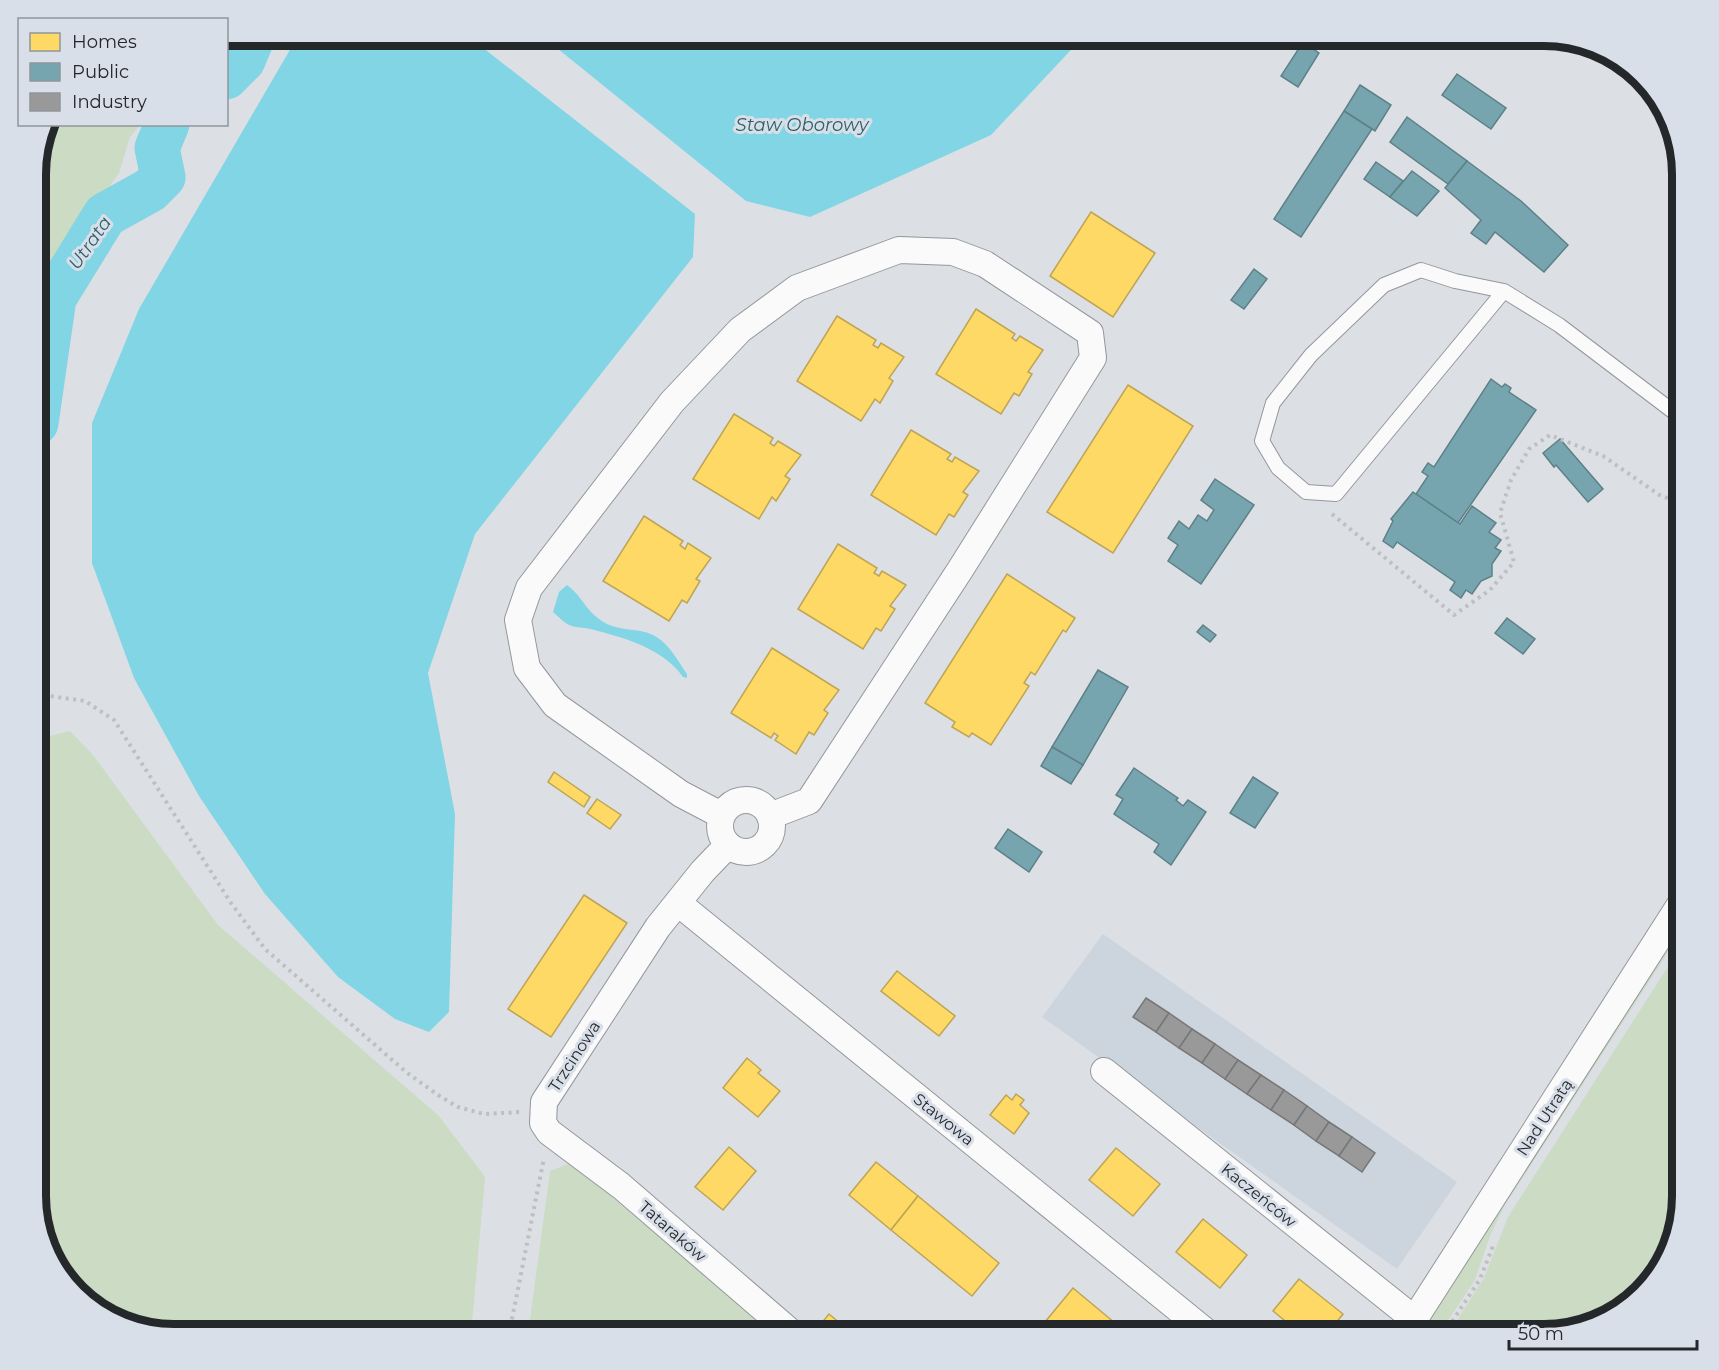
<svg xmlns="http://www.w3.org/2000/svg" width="1719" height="1370" font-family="Montserrat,sans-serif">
<rect width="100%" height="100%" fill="#dce0e4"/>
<!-- built -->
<polygon fill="#ccd5de" points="1103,934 1457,1182 1397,1269 1042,1017"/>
<!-- green -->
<g fill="#cbdbc4">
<polygon points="62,125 140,125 130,137 119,173 36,292 36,165"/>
<polygon points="70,731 93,755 218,925 439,1116 485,1177 471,1334 174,1334 129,1327 83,1300 50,1257 36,1204 36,734 50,736"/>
<polygon points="1683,917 1683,929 1505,1205 1490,1236 1475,1280 1439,1334 1420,1334"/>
<polygon points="1683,943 1683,1196 1673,1248 1649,1287 1606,1320 1545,1334 1448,1334 1484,1278 1508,1217"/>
<polygon points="571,1163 775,1334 528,1334 550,1171"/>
</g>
<!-- water -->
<g fill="#82d5e5">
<polygon points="298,36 468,36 695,214 693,257 475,534 428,673 455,814 449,1012 429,1032 395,1019 338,977 265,894 199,796 134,678 92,563 92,423 139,309"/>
<polygon points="542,36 1084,36 991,135 810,217 746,201"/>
<path d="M567,585C580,594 586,610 599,619C618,633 637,627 653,635C668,642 678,661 687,674V678L683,677C664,650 629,639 598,631C572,623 576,634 553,612L559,592Z"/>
</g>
<!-- homes -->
<g fill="#ffd966" stroke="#bea454" stroke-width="1.5">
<polygon points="1091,212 1155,253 1113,317 1050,276"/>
<polygon points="976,309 1015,334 1012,338 1016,341 1020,336 1043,350 1028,372 1032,374 1019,396 1014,393 1001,414 936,374"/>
<polygon points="837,316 876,340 873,345 878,348 881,343 904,357 889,378 893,381 880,403 875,399 861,421 797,381"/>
<polygon points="1128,385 1193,426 1113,553 1047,512"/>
<polygon points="734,414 773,438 770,443 774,446 778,441 801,455 785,476 790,479 776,501 772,497 759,519 693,479"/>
<polygon points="911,430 951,454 947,459 952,462 955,457 979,471 963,492 968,495 954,517 949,514 936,535 871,495"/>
<polygon points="644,516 683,541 680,545 685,549 688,543 711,558 696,579 700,581 687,603 682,600 669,621 603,581"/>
<polygon points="838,544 877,568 874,573 879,576 882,571 906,585 890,606 895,609 881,631 876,628 863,649 798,609"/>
<polygon points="1007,574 1075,618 1066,632 1063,630 1035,675 1031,672 1024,683 1029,686 991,745 972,733 969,737 952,727 955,722 925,703"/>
<polygon points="772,648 839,690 824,710 828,713 814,735 809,732 796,754 775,740 778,736 774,733 771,738 731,713"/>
<polygon points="554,772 590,797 584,807 548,782"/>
<polygon points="597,799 621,815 610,829 587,813"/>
<polygon points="584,895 627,923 551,1037 508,1009"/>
<polygon points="897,971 955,1016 939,1036 881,991"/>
<polygon points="747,1058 761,1070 758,1073 780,1091 758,1117 723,1088"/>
<polygon points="1016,1094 1024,1100 1020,1105 1029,1113 1014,1134 990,1115 1006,1095 1012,1100"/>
<polygon points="729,1147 756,1171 723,1210 695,1187"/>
<polygon points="1116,1148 1160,1184 1133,1216 1089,1180"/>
<polygon points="876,1162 918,1196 891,1230 849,1195"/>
<polygon points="918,1196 999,1263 972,1296 891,1230"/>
<polygon points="1203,1219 1247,1255 1220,1288 1176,1252"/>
<polygon points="1299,1279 1343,1314 1327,1334 1301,1334 1273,1311"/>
<polygon points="1073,1288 1121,1328 1116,1334 1059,1334 1045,1322"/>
<polygon points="829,1314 853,1334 820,1334 816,1330"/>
</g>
<!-- public -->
<g fill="#76a5af" stroke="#5e8087" stroke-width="1.5">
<polygon points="1303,42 1319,53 1298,87 1281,76"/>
<polygon points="1457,74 1506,108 1491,129 1442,95"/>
<polygon points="1360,85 1391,105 1375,131 1344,111"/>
<polygon points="1344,111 1372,129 1301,237 1274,219"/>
<polygon points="1407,117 1467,161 1448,184 1390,142"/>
<polygon points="1467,161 1521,201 1568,245 1544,272 1495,232 1486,244 1471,233 1481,220 1445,188"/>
<polygon points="1376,162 1403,181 1390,197 1364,179"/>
<polygon points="1412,171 1439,191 1417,216 1390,197"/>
<polygon points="1254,269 1267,279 1244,309 1231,300"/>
<polygon points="1491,379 1502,387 1505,384 1511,388 1509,392 1536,410 1458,523 1416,494 1428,476 1422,472 1428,463 1434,467"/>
<polygon points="1560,439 1603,489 1588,502 1556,465 1554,467 1543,453"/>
<polygon points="1215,479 1254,505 1201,584 1168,561 1178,545 1168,538 1179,521 1189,529 1198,515 1207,521 1214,510 1201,500"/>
<polygon points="1413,492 1460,524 1472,506 1496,523 1489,532 1501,540 1495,548 1501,551 1492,564 1492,576 1481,581 1472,594 1466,590 1461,598 1450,590 1455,582 1397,542 1393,548 1383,541 1393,521 1391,519"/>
<polygon points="1507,618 1535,639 1523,654 1495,633"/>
<polygon points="1203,625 1216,635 1210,642 1197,632"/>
<polygon points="1098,670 1128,687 1083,765 1052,747"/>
<polygon points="1052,747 1083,765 1071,784 1041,766"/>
<polygon points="1134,768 1178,798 1176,800 1183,806 1188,800 1206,812 1171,865 1154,852 1159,844 1114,814 1123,799 1116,795"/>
<polygon points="1253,777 1278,793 1255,828 1230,813"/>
<polygon points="1008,829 1042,852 1029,872 995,848"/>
</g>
<!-- industry -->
<g fill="#999" stroke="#767778" stroke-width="1.5">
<polygon points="1146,998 1169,1013 1156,1032 1133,1017"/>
<polygon points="1169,1013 1192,1029 1179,1048 1156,1032"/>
<polygon points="1192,1029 1215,1044 1202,1063 1179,1048"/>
<polygon points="1215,1044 1238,1060 1225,1079 1202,1063"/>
<polygon points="1238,1060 1261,1075 1247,1094 1225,1079"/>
<polygon points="1261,1075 1284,1090 1271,1110 1247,1094"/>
<polygon points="1284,1090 1307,1106 1294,1125 1271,1110"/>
<polygon points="1307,1106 1329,1122 1316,1141 1294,1125"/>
<polygon points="1329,1122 1352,1137 1339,1156 1316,1141"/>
<polygon points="1352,1137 1375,1153 1362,1172 1339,1156"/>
</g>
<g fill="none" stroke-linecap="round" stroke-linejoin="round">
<!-- river -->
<g stroke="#82d5e5" stroke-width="45">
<polyline points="226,77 243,60 253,36"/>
<polyline points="36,423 54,298 105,215 150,190 163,177 157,148 167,124"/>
</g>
<!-- service casing -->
<g stroke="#94979b" stroke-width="16">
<polyline id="service" points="1504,291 1336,494 1306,492 1278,468 1262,441 1273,403 1311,355 1384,285 1421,270 1455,281 1504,291 1559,325 1683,419"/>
</g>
<!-- minor casing -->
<g stroke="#94979b" stroke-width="28">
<g id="minor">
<circle cx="746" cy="826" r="26"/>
<polyline points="721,815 681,794 555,705 527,668 518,620 529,588 672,402 740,330 797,288 899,250 953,252 985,264 1090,333 1093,358 960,570 809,801 770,816"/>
<polyline points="728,845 703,871 658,927 544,1102 543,1123 549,1132 621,1186 793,1334"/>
<polyline points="678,903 1209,1334"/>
<polyline points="1104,1071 1414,1319"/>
<polyline points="1405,1334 1683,900"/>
</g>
</g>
<!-- path -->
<g stroke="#bebfc1" stroke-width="4" stroke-dasharray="3 4.5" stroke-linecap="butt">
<polyline points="1332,514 1454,615 1490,590 1514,562 1500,513 1511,480 1529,449 1550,435 1603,456 1661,496 1683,503"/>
<polyline points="36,694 85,701 114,720 231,903 265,949 406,1072 438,1095 458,1107 484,1114 520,1112"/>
<polyline points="509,1334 544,1158"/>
<polyline points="1444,1334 1480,1279 1493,1246"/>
</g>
<!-- service -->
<use href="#service" stroke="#fafafb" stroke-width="14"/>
<!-- minor -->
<use href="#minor" stroke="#fafafb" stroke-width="26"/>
</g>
<g text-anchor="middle" stroke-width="6" stroke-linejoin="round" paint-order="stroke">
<!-- street labels -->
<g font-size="16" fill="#25282b" stroke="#d8dfe8">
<text transform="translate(574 1056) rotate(-57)" y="6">Trzcinowa</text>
<text transform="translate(1544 1117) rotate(-57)" y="6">Nad Utratą</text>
<text transform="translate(944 1119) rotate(39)" y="6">Stawowa</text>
<text transform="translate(1259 1195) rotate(39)" y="6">Kaczeńców</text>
<text transform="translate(673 1231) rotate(41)" y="6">Tataraków</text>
</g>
<!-- water labels -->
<g font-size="18" font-style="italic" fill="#2e6069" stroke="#d8dfe8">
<text x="802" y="131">Staw Oborowy</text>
<text transform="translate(90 243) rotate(-55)" y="6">Utrata</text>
</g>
</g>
<!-- crop -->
<path d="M0 0H1719V1370H0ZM174 46H1544A128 128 0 0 1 1672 174V1196A128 128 0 0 1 1544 1324H174A128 128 0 0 1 46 1196V174A128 128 0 0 1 174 46Z" fill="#d8dfe8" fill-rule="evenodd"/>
<path fill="none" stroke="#25282b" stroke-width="8" d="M174 46H1544A128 128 0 0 1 1672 174V1196A128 128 0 0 1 1544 1324H174A128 128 0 0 1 46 1196V174A128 128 0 0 1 174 46Z"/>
<!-- legend -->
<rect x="18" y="18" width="210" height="108" fill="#d8dfe8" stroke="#90969c" stroke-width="1.5"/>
<rect x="30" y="33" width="30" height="18" fill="#ffd966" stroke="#90969c" stroke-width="1.5"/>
<text x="72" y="48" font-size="18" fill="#25282b">Homes</text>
<rect x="30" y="63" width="30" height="18" fill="#76a5af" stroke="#90969c" stroke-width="1.5"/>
<text x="72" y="78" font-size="18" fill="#25282b">Public</text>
<rect x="30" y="93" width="30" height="18" fill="#999999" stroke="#90969c" stroke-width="1.5"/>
<text x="72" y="108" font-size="18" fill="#25282b">Industry</text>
<!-- scale -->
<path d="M1509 1340v9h188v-9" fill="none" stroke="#25282b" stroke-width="3"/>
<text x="1518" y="1340" font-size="18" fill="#25282b" stroke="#d8dfe8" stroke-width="4.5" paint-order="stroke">50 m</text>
</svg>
